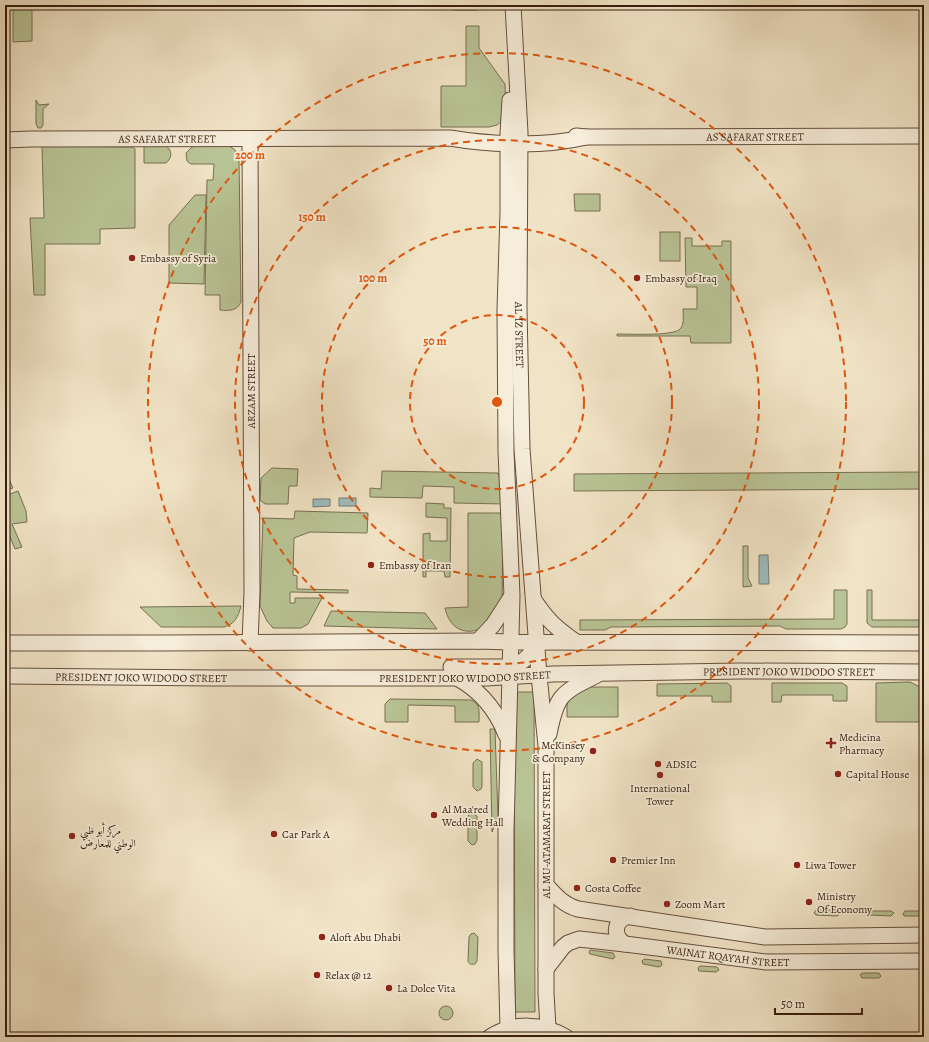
<svg xmlns="http://www.w3.org/2000/svg" width="929" height="1042" font-family="Alegreya,Amiri,serif">
<rect width="100%" height="100%" fill="#f1e4c6"/>
<filter id="stains"><feTurbulence type="fractalNoise" baseFrequency=".005" numOctaves="4"/><feColorMatrix values="0 0 0 0 .2 0 0 0 0 .09 0 0 0 0 .02 0 0 0 .5 -.17"/></filter>
<radialGradient id="worn" r=".72"><stop offset=".6" stop-color="#630" stop-opacity="0"/><stop offset="1" stop-color="#630" stop-opacity=".3"/></radialGradient>
<!-- green -->
<g fill="#b9c496" stroke="#787052">
<polygon points="13,5 32,5 32,41 13,42"/>
<rect x="454" y="5" width="23" height="5"/>
<polygon points="466,26 479,26 479,48 505,84 506,114 503,120 497,125 489,127 441,127 441,86 466,86"/>
<polygon points="36,100 39,105 49,104 43,109 43,125 41,128 38,128 36,124"/>
<path d="M228,145L235,150L239,159L241,302C237,311 229,311 220,310V295H205L207,180H213L214,164H191L187,161L186,153L192,147L196,146Z"/>
<polygon points="42,146 132,147 135,149 135,228 100,229 100,244 45,244 45,295 34,295 30,218 44,218"/>
<path d="M144,146H166C173,151 172,158 166,163H144Z"/>
<polygon points="574,194 600,194 600,211 575,211"/>
<polygon points="195,195 206,195 204,284 169,283 169,225"/>
<rect x="660" y="232" width="20" height="29"/>
<path d="M685,238H692V246H722V241H731V343H691L690,336H617V334C629,334 669,336 679,330C685,325 683,316 683,309H697V287H686Z"/>
<polygon points="272,468 298,469 297,486 289,486 288,504 265,504 260,500 261,478"/>
<polygon points="382,471 498,473 505,497 505,504 454,503 454,487 423,486 422,498 370,497 370,488 381,489"/>
<polygon points="924,472 924,489 574,491 574,474"/>
<polygon points="5,477 8,477 13,488 5,491"/>
<polygon points="18,491 26,511 27,522 12,524 22,547 15,549 8,532 5,533 5,496"/>
<polygon points="426,503 444,504 444,508 451,508 450,577 445,577 444,571 426,571 426,577 423,577 423,534 430,533 430,541 447,541 447,518 426,517"/>
<polygon points="295,511 368,513 367,533 310,532 294,538 293,575 297,576 297,589 348,590 348,593 290,592 290,603 295,603 295,598 322,598 308,624 301,628 273,628 267,621 260,606 263,518 294,519"/>
<path d="M468,513H503L502,609C495,615 489,623 481,628C479,630 476,630 473,631C457,633 448,622 445,608L468,607Z"/>
<polygon points="743,546 748,546 748,578 752,586 743,587"/>
<polygon points="834,590 847,590 847,624 845,627 841,629 786,629 780,626 611,627 605,630 580,630 580,620 834,619"/>
<polygon points="867,590 872,590 872,620 924,620 924,627 872,627 867,623"/>
<path d="M241,606C238,617 235,624 224,627H161L140,607Z"/>
<polygon points="331,611 425,613 437,629 324,626"/>
<polygon points="910,682 924,689 924,722 876,722 876,683"/>
<polygon points="727,683 731,686 731,702 712,702 712,696 657,696 657,684"/>
<polygon points="772,683 842,683 847,686 847,701 833,701 833,695 782,695 781,702 772,702"/>
<polygon points="579,687 618,687 618,717 567,717 567,697"/>
<polygon points="514,692 534,692 535,1012 515,1012"/>
<path d="M390,699L471,700C481,704 479,712 479,722H455V706L408,705V722H385V704Z"/>
<polygon points="490,729 495,729 498,817 492,832"/>
<polygon points="477,759 482,762 482,786 481,789 477,791 473,787 473,763"/>
<polygon points="472,813 477,816 477,840 475,844 472,845 468,841 468,817 469,814"/>
<polygon points="816,910 838,910 840,914 837,916 816,915 814,913"/>
<polygon points="869,911 891,911 894,913 891,916 869,915 867,913"/>
<polygon points="905,911 921,911 923,914 921,916 904,916 903,914"/>
<path d="M474,933L478,937L477,961L475,964C471,965 469,964 468,961L469,937L471,934Z"/>
<polygon points="590,950 613,953 615,957 613,959 590,954 589,953"/>
<polygon points="644,959 661,961 662,965 659,967 643,964 642,961"/>
<polygon points="700,966 717,967 719,970 716,972 699,971 698,968"/>
<polygon points="862,973 879,973 881,976 879,978 862,978 860,975"/>
<circle cx="446" cy="1013" r="7"/>
</g>
<!-- water -->
<g fill="#9ebcbe" stroke="#757c78">
<rect x="339" y="498" width="17" height="8"/>
<polygon points="313,499 330,499 330,506 313,507"/>
<polygon points="759,555 768,555 769,584 759,584"/>
</g>
<g fill="none" stroke-linecap="round" stroke-linejoin="round">
<!-- minor casing -->
<g stroke="#664f3c" stroke-width="17">
<g id="minor">
<path id="s1" d="M513,5L520,133L519,309L522,449L539,675L546,746V993L548,1028"/>
<path id="s2" d="M576,136L586,137L924,136"/>
<path id="s3" d="M5,140L31,139L450,138C491,145 545,147 586,137"/>
<path d="M534,600C548,621 556,628 576,642"/>
<polyline points="478,641 493,625 511,597"/>
<polyline points="5,643 162,643 478,641 511,642 924,643"/>
<polyline points="250,643 252,592 250,139"/>
<path d="M451,667H510C524,663 532,655 536,642"/>
<path id="s4" d="M5,676L214,678H487L553,674L741,671L924,672"/>
<path d="M457,678C481,691 496,709 506,735"/>
<path d="M549,734C557,693 562,693 597,675"/>
<path d="M546,885C556,896 564,905 578,909L765,937L924,935"/>
<path d="M625,944C611,935 615,919 630,916"/>
<path id="s5" d="M546,969L563,947L568,943L579,939L625,944L766,962L924,961"/>
<polyline points="508,1028 506,950 506,830 512,596 506,451 505,310 508,212 508,133 510,100"/>
<path d="M490,1037C514,1022 542,1023 566,1037"/>
</g>
</g>
<!-- minor -->
<use href="#minor" stroke="#f6edda" stroke-width="15"/>
</g>
<!-- distance rings -->
<g fill="none" stroke="#df560c" stroke-width="2" stroke-dasharray="7 5">
<circle cx="497" cy="402" r="87"/>
<circle cx="497" cy="402" r="175"/>
<circle cx="497" cy="402" r="262"/>
<circle cx="497" cy="402" r="349"/>
</g>
<!-- markers -->
<g fill="#8f2418" stroke="#f6edda" stroke-width="1.5">
<circle cx="132" cy="258" r="4"/>
<circle cx="637" cy="278" r="4"/>
<circle cx="371" cy="565" r="4"/>
<path d="M829 737h4v4h4v4h-4v4h-4v-4h-4v-4h4z"/>
<circle cx="593" cy="751" r="4"/>
<circle cx="658" cy="764" r="4"/>
<circle cx="838" cy="774" r="4"/>
<circle cx="660" cy="775" r="4"/>
<circle cx="434" cy="815" r="4"/>
<circle cx="274" cy="834" r="4"/>
<circle cx="72" cy="836" r="4"/>
<circle cx="613" cy="860" r="4"/>
<circle cx="797" cy="865" r="4"/>
<circle cx="577" cy="888" r="4"/>
<circle cx="809" cy="902" r="4"/>
<circle cx="667" cy="904" r="4"/>
<circle cx="322" cy="937" r="4"/>
<circle cx="317" cy="975" r="4"/>
<circle cx="389" cy="988" r="4"/>
</g>
<g text-anchor="middle" stroke-width="3.5" stroke-linejoin="round" paint-order="stroke">
<!-- street labels -->
<g font-size="11" fill="#371d0e" stroke="#f6edda">
<text dy="4" stroke="none"><textPath href="#s2" startOffset="179">AS SAFARAT STREET</textPath></text>
<text dy="4" stroke="none"><textPath href="#s3" startOffset="162">AS SAFARAT STREET</textPath></text>
<text dy="4" stroke="none"><textPath href="#s1" startOffset="330">AL 'IZ STREET</textPath></text>
<text transform="translate(251 391) rotate(-90)" y="4">ARZAM STREET</text>
<text dy="4" stroke="none"><textPath href="#s4" startOffset="784">PRESIDENT JOKO WIDODO STREET</textPath></text>
<text dy="4" stroke="none"><textPath href="#s4" startOffset="460">PRESIDENT JOKO WIDODO STREET</textPath></text>
<text dy="4" stroke="none"><textPath href="#s4" startOffset="136">PRESIDENT JOKO WIDODO STREET</textPath></text>
<text transform="translate(546 835) rotate(-90)" y="4">AL MU-ATAMARAT STREET</text>
<text dy="4" stroke="none"><textPath href="#s5" startOffset="196">WAJNAT RQAY'AH STREET</textPath></text>
</g>
<!-- poi labels -->
<g font-size="11" fill="#371d0e" stroke="#f6edda" text-anchor="start">
<text x="140" y="262">Embassy of Syria</text>
<text x="645" y="282">Embassy of Iraq</text>
<text x="379" y="569">Embassy of Iran</text>
<text x="839" y="741">Medicina<tspan x="839" dy="13">Pharmacy</tspan></text>
<text x="585" y="749" text-anchor="end">McKinsey<tspan x="585" dy="13">&amp; Company</tspan></text>
<text x="666" y="768">ADSIC</text>
<text x="846" y="778">Capital House</text>
<text x="660" y="792" text-anchor="middle">International<tspan x="660" dy="13">Tower</tspan></text>
<text x="442" y="813">Al Maa'red<tspan x="442" dy="13">Wedding Hall</tspan></text>
<text x="80" y="834">مركز أبو ظبي<tspan x="80" dy="13">الوطني للمعارض</tspan></text>
<text x="282" y="838">Car Park A</text>
<text x="621" y="864">Premier Inn</text>
<text x="805" y="869">Liwa Tower</text>
<text x="585" y="892">Costa Coffee</text>
<text x="817" y="900">Ministry<tspan x="817" dy="13">Of Economy</tspan></text>
<text x="675" y="908">Zoom Mart</text>
<text x="330" y="941">Aloft Abu Dhabi</text>
<text x="325" y="979">Relax @ 12</text>
<text x="397" y="992">La Dolce Vita</text>
</g>
</g>
<circle cx="497" cy="402" r="6" fill="#df560c" stroke="#f6edda" stroke-width="2"/>
<g font-size="12" text-anchor="middle" font-weight="bold" fill="#df560c" stroke="#f6edda" stroke-width="3.5" stroke-linejoin="round" paint-order="stroke">
<text x="250" y="159">200 m</text>
<text x="312" y="221">150 m</text>
<text x="373" y="282">100 m</text>
<text x="435" y="345">50 m</text>
</g>
<!-- margin -->
<rect width="929" height="1042" fill="none" stroke="#f1e4c6" stroke-width="20"/>
<rect x="6" y="6" width="917" height="1030" fill="none" stroke="#371d0e" stroke-width="2"/>
<rect x="10" y="10" width="909" height="1022" fill="none" stroke="#371d0e"/>
<!-- scale -->
<path d="M775 1008v6h87v-6" fill="none" stroke="#371d0e" stroke-width="2"/>
<text x="781" y="1008" font-size="12" fill="#371d0e" stroke="#f6edda" stroke-width="3" paint-order="stroke">50 m</text>
<rect width="100%" height="100%" filter="url(#stains)"/>
<rect width="100%" height="100%" fill="url(#worn)"/>
</svg>
